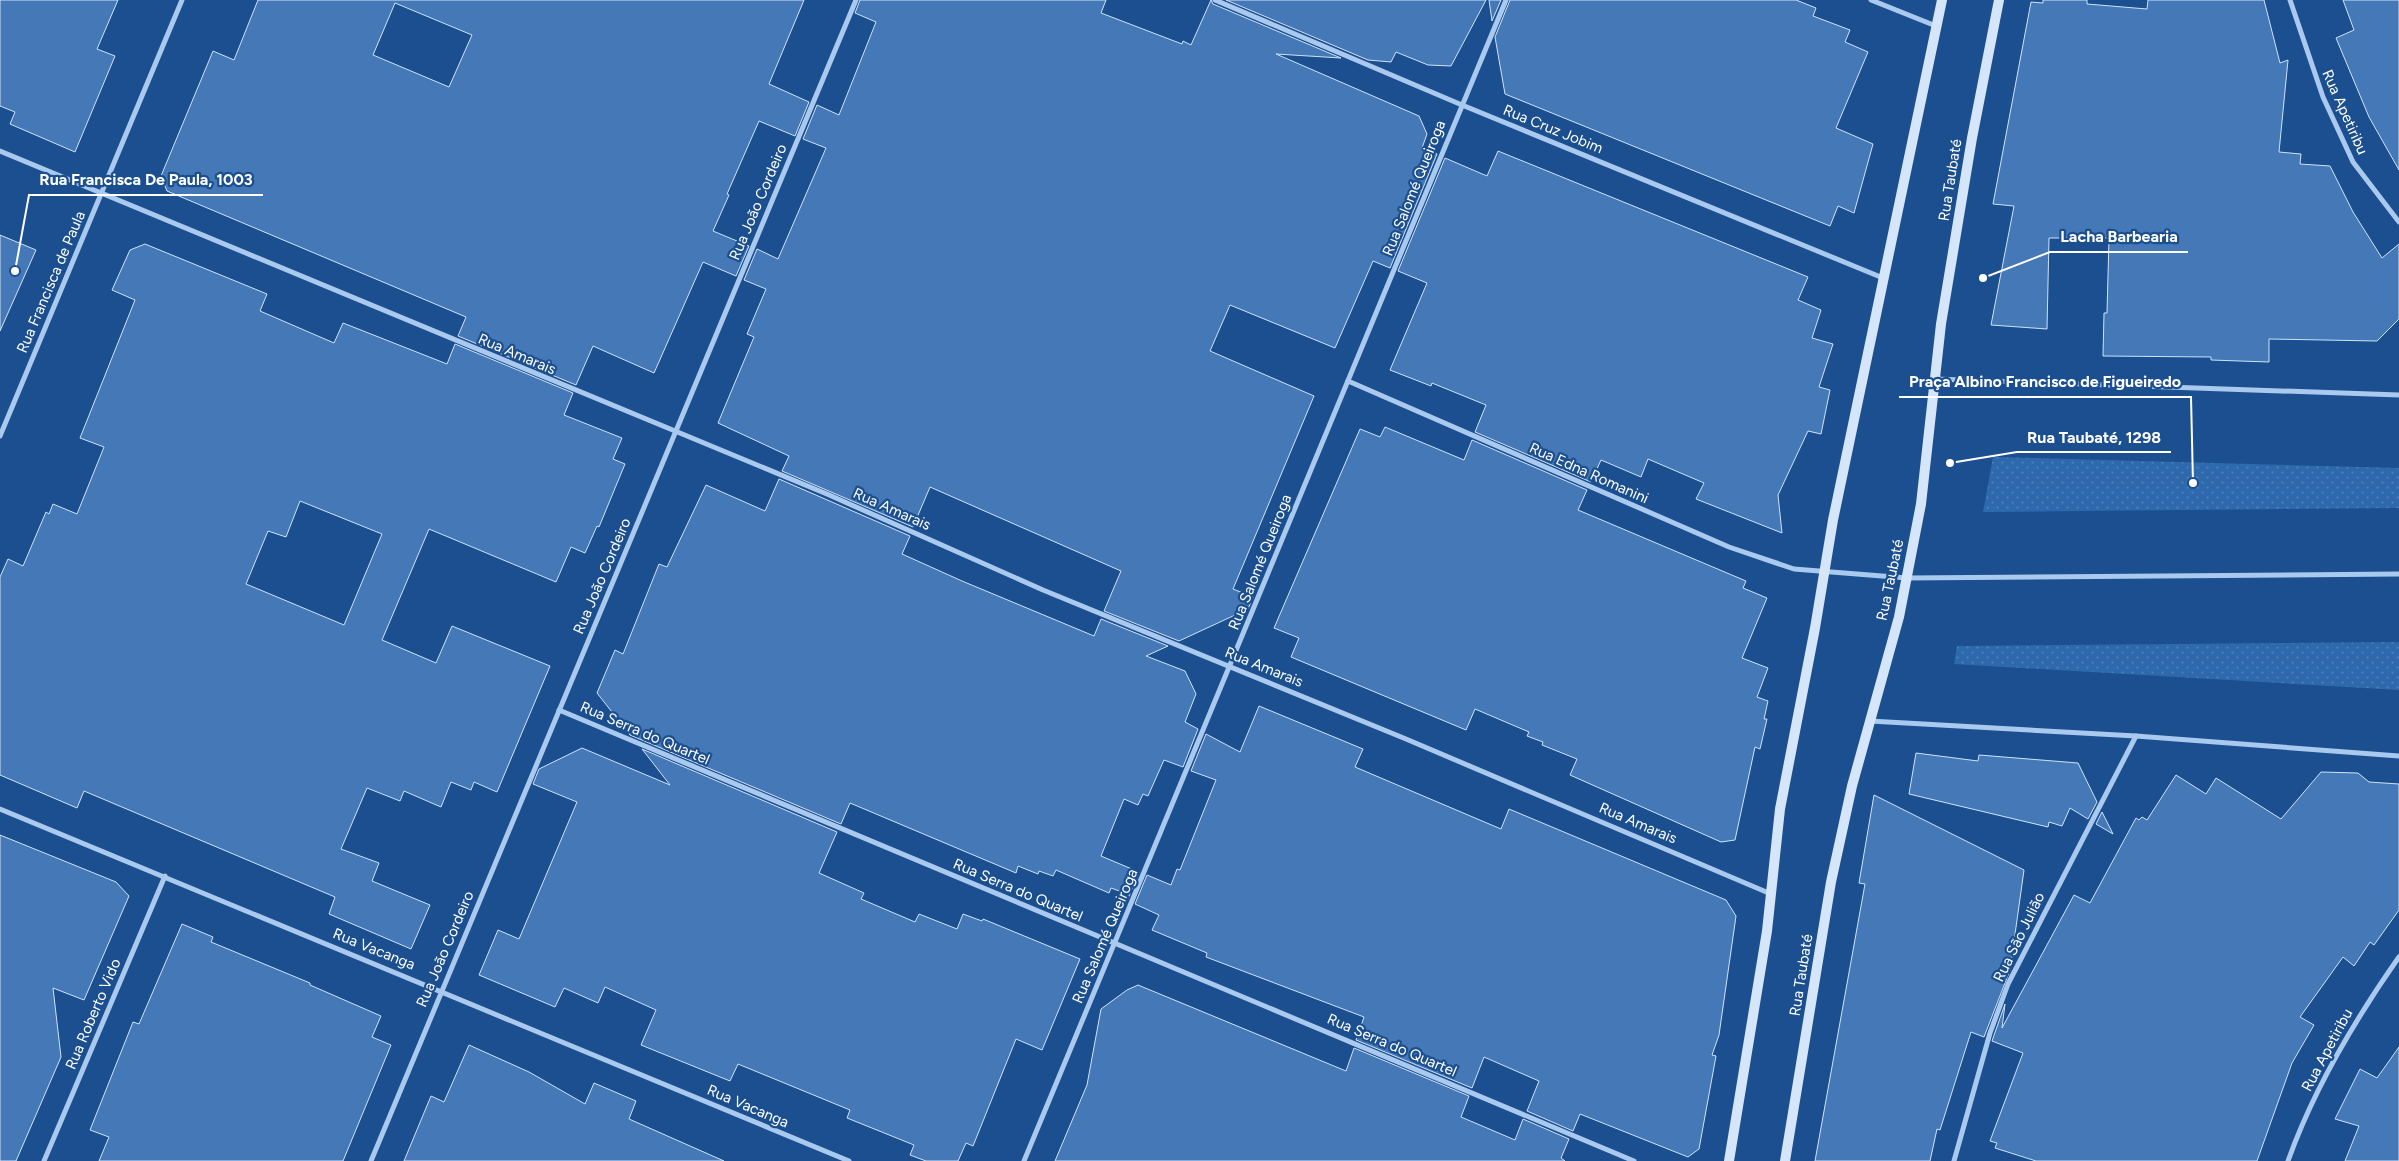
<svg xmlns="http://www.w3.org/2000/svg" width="2399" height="1161" font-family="Figtree,sans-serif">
<defs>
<pattern id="park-dots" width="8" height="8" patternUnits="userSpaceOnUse" patternTransform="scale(1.25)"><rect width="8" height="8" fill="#2e69ad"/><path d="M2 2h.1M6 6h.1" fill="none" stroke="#4d80b9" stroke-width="1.8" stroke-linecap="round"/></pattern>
</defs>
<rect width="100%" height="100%" fill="#1b4f8f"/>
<!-- park -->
<g fill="url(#park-dots)">
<polygon points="1993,457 2399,468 2399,508 1983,512"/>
<polygon points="2399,642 2399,690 1954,664 1957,646"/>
</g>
<!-- building -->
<g fill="#4478b7" stroke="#cfe3fa" fill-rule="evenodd">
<polygon points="0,0 118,0 97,49 115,56 75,152 10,124 15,112 0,106"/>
<path d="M258,0H804L769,84L809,102L795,136L759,121L727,194L729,195L713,231L749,246L736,276L703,262L654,373L593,346L576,385L458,336L466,317L167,191L161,176L213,51L234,60ZM395,3L472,35L449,87L373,55Z"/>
<polygon points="860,0 1106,0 1101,13 1182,44 1183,41 1191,45 1211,0 1213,4 1341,58 1276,54 1419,116 1427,134 1422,148 1437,154 1390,268 1373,261 1335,348 1230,305 1210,351 1314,396 1233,589 1253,597 1248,609 1179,641 1104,611 1121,571 930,487 913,527 782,471 789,456 718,423 754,337 747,334 766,289 744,280 757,249 778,259 826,148 803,139 817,105 839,115 876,22 855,13"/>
<polygon points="1226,0 1486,0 1451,66 1428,65 1396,52 1391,62 1368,60"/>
<polygon points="1489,0 1501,0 1492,21"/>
<polygon points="1510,0 1796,0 1816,8 1813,16 1850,30 1845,42 1868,52 1836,128 1873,144 1854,213 1838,206 1830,226 1505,94 1495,37"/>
<polygon points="2043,0 2087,0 2087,4 2147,9 2148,0 2264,0 2280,63 2288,60 2279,152 2301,154 2300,164 2330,166 2353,212 2382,258 2399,244 2399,319 2377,341 2269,339 2269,362 2211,360 2211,357 2103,356 2104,313 2107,313 2109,238 2049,238 2047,329 1991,325 2014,206 1993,204 2031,2 2043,3"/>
<polygon points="2343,0 2399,0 2399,170 2369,117 2336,38 2354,30"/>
<polygon points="1498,151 1808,277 1798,300 1821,310 1812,338 1833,344 1819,387 1830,390 1821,434 1808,431 1778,495 1782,533 1696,499 1704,483 1648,459 1641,477 1601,460 1591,482 1475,432 1486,405 1432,383 1431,386 1390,370 1427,283 1398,271 1445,158 1487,176"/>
<polygon points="0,235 36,250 0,331"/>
<path d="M145,244L267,294L260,311L334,343L343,323L447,364L455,344L573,393L564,415L622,438L613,459L625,464L599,527L597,526L585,553L571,547L556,582L429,529L382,640L436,663L452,626L550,666L497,792L474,782L471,790L451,782L441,807L404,791L400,801L367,788L341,849L379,863L372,881L430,905L411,949L329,914L335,897L84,791L77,808L0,775V577L8,559L23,566L46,512L49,514L53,504L77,514L104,447L80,438L135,300L112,290L130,250ZM300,501L382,534L344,625L246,584L268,531L286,537Z"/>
<polygon points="1385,427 1464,460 1472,440 1587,490 1578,510 1746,581 1743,588 1767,598 1742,658 1768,668 1757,697 1768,701 1764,719 1767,719 1760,749 1755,747 1735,840 1721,842 1570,775 1577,759 1542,745 1543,742 1527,736 1529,732 1475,709 1466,730 1291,657 1299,638 1274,628 1360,429 1380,437"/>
<polygon points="779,479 910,536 902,554 962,581 1094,636 1101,619 1168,646 1146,656 1185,671 1196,694 1185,722 1198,729 1183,767 1164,760 1148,796 1143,794 1138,805 1124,799 1101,856 1139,872 1127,901 1121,898 1122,892 1111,888 1109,893 1056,870 1053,876 1039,871 1038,874 1018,866 1016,873 850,803 841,824 630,735 597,693 615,650 623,654 659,564 667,567 706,485 765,511"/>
<polygon points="1259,706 1363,749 1355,767 1501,829 1509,809 1726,900 1736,916 1719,1035 1712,1055 1716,1056 1699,1149 1688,1157 1580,1114 1573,1131 1527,1111 1539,1081 1484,1057 1472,1088 1356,1040 1364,1017 1206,957 1207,953 1152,930 1159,915 1135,904 1147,875 1171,885 1177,869 1180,870 1216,780 1191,771 1206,734 1240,752"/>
<polygon points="582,748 670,785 642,749 837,832 819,873 864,893 861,899 915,922 919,914 957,929 963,914 982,921 983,919 1080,959 1042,1050 1016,1039 973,1146 966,1143 958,1161 926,1161 910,1155 914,1145 847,1118 850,1110 738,1064 730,1081 641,1045 656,1010 605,987 598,1003 564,988 555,1007 479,975 498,930 519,939 577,802 533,784 539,769"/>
<polygon points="1916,753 1978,761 1979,755 2078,763 2097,802 2088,819 2070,808 2062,826 2049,822 2048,827 1909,794"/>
<polygon points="2321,772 2358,773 2369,782 2399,784 2399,910 2374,945 2370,942 2354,966 2343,957 2300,1017 2314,1025 2292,1063 2257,1161 2036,1161 1995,1148 1997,1143 1990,1141 2023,1053 1992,1041 2005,1004 2002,1028 2074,895 2090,903 2136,818 2139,820 2142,817 2147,820 2176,775 2206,794 2216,778 2281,819"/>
<polygon points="1874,795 2024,870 2010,970 1984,1037 1971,1032 1940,1130 1937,1129 1930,1161 1815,1161 1865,884 1859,883"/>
<polygon points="2102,812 2113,834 2096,824"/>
<polygon points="0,835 116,882 129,896 84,1000 53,988 61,1057 16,1161 0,1161"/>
<polygon points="182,924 213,937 211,942 310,983 310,985 381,1016 372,1037 391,1045 343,1161 99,1161 109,1137 90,1130 133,1022 139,1024"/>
<polygon points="1138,985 1346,1071 1354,1048 1469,1096 1461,1117 1515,1140 1523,1119 1569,1139 1561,1158 1565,1161 1055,1161 1087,1085 1101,1009 1127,990"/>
<polygon points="469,1045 529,1072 585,1104 594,1083 636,1101 629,1119 724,1161 404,1161 431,1096 444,1102"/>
<polygon points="2399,1047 2399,1161 2345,1161 2359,1126 2335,1119 2360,1069 2377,1078"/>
</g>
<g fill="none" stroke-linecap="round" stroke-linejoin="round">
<!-- minor -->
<g stroke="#a9c9ee" stroke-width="5">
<polyline points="1215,0 1462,105 1883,278"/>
<polyline points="1871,0 1936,26"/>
<polyline points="2290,0 2323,97 2353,162 2399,222"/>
<polyline points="0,151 827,494 1043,590 1406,739 1771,894"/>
<polyline points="1935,379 2399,395"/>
<polyline points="1348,381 1729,547 1794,569 1907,578 2399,574"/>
<polyline points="0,436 182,0"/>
<polyline points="559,710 1634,1161"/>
<polyline points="1870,721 2136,736 2399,756"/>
<polyline points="0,809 849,1161"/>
<polyline points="44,1161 165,876"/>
<polyline points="371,1161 856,0"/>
<polyline points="1024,1161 1506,0"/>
<polyline points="1954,1161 1990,1033 2008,984 2136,736"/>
<path d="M2288,1161C2314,1088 2354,1021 2399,957"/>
</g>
<!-- secondary -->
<g stroke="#d6e6fa" stroke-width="10">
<polyline points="1729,1161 1767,931 1780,809 1815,628 1833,520 1942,0"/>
<polyline points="1785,1161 1831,882 1852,786 1899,617 1921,504 1941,324 1972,138 1999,0"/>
</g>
</g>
<g text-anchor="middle" stroke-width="4.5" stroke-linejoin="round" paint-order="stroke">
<!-- street labels -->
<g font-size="15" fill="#fff" stroke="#1b4f8f">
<text transform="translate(2345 112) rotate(66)" y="5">Rua Apetiribu</text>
<text transform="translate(1553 129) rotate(22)" y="5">Rua Cruz Jobim</text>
<text transform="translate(1950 180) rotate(-81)" y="5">Rua Taubaté</text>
<text transform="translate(1414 188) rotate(-68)" y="5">Rua Salomé Queiroga</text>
<text transform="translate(758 202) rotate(-67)" y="5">Rua João Cordeiro</text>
<text transform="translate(51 282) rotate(-67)" y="5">Rua Francisca de Paula</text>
<text transform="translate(517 354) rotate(23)" y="5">Rua Amarais</text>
<text transform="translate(1589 473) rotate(24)" y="5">Rua Edna Romanini</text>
<text transform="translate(892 509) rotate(24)" y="5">Rua Amarais</text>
<text transform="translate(1260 562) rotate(-68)" y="5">Rua Salomé Queiroga</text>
<text transform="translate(602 576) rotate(-67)" y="5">Rua João Cordeiro</text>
<text transform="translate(1890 580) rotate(-78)" y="5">Rua Taubaté</text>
<text transform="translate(1264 667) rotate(22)" y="5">Rua Amarais</text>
<text transform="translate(645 733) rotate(23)" y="5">Rua Serra do Quartel</text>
<text transform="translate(1638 823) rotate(23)" y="5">Rua Amarais</text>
<text transform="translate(1018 890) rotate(23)" y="5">Rua Serra do Quartel</text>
<text transform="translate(1105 936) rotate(-67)" y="5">Rua Salomé Queiroga</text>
<text transform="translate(2019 937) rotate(-64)" y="5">Rua São Julião</text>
<text transform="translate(374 949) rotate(22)" y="5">Rua Vacanga</text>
<text transform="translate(445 949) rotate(-67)" y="5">Rua João Cordeiro</text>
<text transform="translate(1801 975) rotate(-81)" y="5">Rua Taubaté</text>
<text transform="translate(93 1014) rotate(-67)" y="5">Rua Roberto Vido</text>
<text transform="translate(1392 1045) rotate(23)" y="5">Rua Serra do Quartel</text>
<text transform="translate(2327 1050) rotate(-62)" y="5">Rua Apetiribu</text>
<text transform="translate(748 1106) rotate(23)" y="5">Rua Vacanga</text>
</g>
</g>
<!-- callouts -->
<path fill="none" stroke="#fff" stroke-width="2" d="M15 271L29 195H263M1983 278L2050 252H2188M2193 483L2191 397H1899M1950 463L2017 452H2171"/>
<g fill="#fff" stroke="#1b4f8f" stroke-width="2">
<circle cx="15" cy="271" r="5"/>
<circle cx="1983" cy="278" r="5"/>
<circle cx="2193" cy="483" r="5"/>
<circle cx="1950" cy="463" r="5"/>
</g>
<g font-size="16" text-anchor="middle" font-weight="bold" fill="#fff" stroke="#1b4f8f" stroke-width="4.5" stroke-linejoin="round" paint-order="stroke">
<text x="146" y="185">Rua Francisca De Paula, 1003</text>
<text x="2119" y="242">Lacha Barbearia</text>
<text x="2045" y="387">Praça Albino Francisco de Figueiredo</text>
<text x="2094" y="443">Rua Taubaté, 1298</text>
</g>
</svg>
